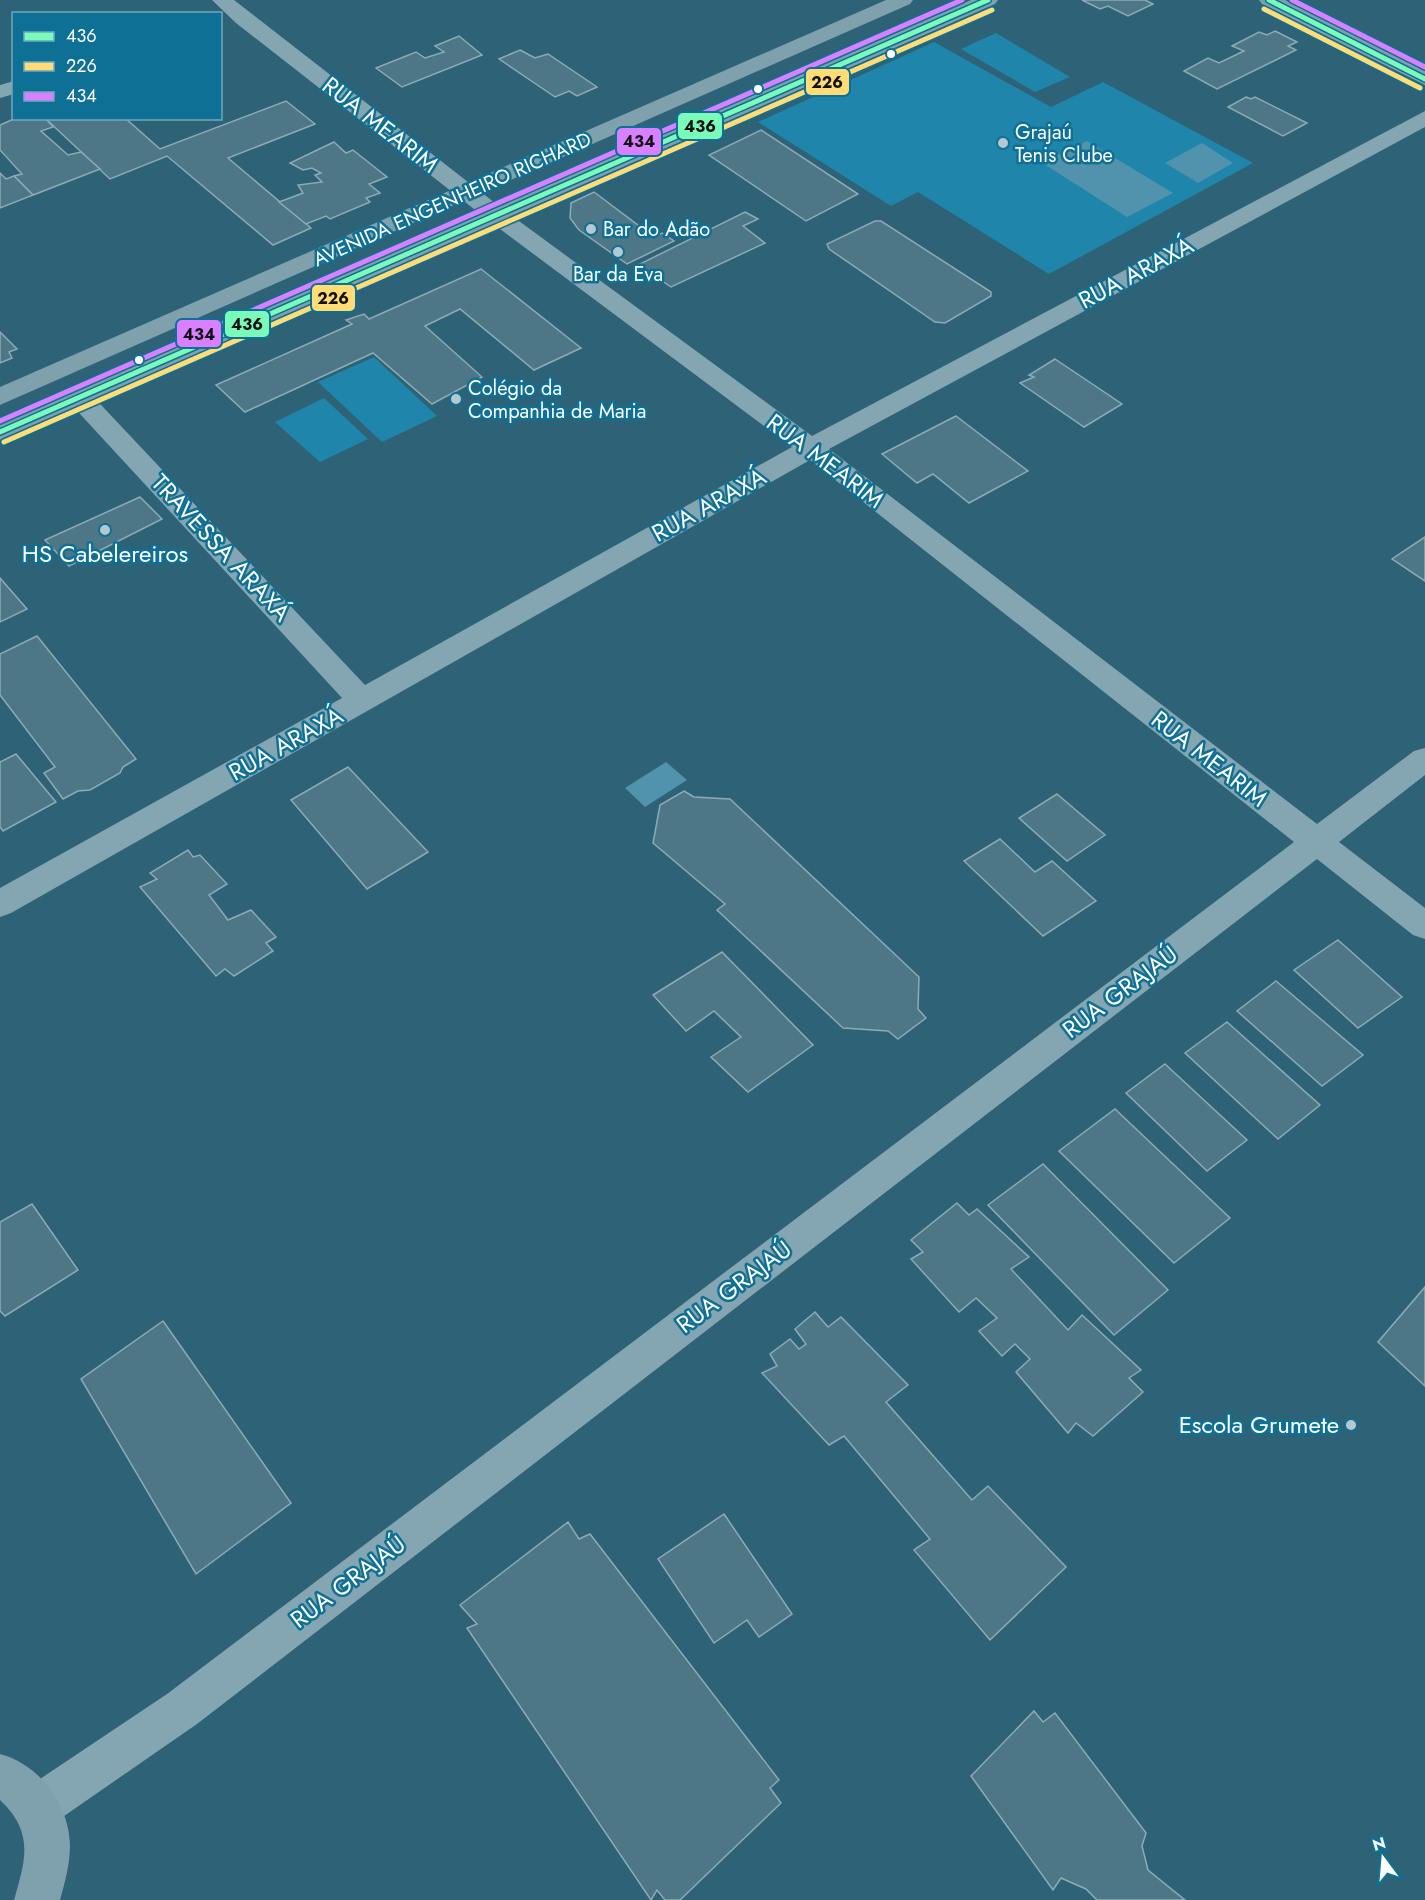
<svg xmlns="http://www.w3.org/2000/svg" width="1425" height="1900" font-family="Jost,sans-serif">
<rect width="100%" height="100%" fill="#2e6276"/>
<!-- green -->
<g fill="#2085ab">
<polygon points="996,33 1070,77 1035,92 961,49"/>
<polygon points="934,42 1051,107 1103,82 1253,163 1049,274 918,192 891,206 758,122"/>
<polygon points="374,357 437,416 382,442 318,382"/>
<polygon points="324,398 368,439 320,462 275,422"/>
</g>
<!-- water -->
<g fill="#5193ac">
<polygon points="1087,141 1173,193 1127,217 1041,162"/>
<polygon points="1202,143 1233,163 1198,183 1165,163"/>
<polygon points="666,762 687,780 645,807 625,788"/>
</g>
<!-- building -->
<g fill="#4d7786" stroke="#8cabb6" stroke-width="1.5">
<polygon points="1082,0 1145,0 1153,4 1128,16 1108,6 1100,9"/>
<polygon points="1275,31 1297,42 1288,46 1296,50 1217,89 1184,71 1208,58 1219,63 1244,51 1232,46 1259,32 1267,35"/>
<polygon points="459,36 482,55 402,87 376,68 416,52 425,58 444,52 435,46"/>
<polygon points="520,50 535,58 548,54 597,87 577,96 569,91 555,97 499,59"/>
<polygon points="1246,97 1251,99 1255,97 1307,123 1283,136 1228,107"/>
<polygon points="286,101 315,124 228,158 311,228 273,245 167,156 110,179 45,118 125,118 160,149"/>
<polygon points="16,118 45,118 53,127 41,131 68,155 81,152 100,169 33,195 14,176 22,174 0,150 0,125"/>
<polygon points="761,130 858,194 806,221 709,155"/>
<polygon points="334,142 346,153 353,150 387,177 369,184 380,193 366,198 370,202 330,219 326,216 306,224 279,202 303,193 298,185 322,182 315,175 321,173 312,168 303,170 290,163"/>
<polygon points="0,173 6,179 14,176 33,195 0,208"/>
<polygon points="594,192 654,237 662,233 674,241 627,264 579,230 570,218 571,203"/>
<polygon points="745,212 758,219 743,226 765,243 671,287 638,265"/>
<polygon points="875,221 881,221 991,292 991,296 945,323 935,322 829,249 827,244"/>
<polygon points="481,269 581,348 534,370 460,309 425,326 482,377 432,404 373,353 245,412 216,385 352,324 346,320 364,314 369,319"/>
<polygon points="0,332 17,349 9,352 12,358 0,363"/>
<polygon points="1055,359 1122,404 1084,427 1020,383 1034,377 1029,375"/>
<polygon points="956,416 1028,471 969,503 933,474 917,483 882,454"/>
<polygon points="140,497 162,519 69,566 45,540"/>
<polygon points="1425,537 1425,581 1392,559"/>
<polygon points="0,578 27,609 0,622"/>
<polygon points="37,636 136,759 123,767 120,773 90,790 78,791 63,799 44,773 55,767 0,695 0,654"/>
<polygon points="16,754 56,802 3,831 0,827 0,762"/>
<polygon points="348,767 428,852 367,889 291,800"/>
<polygon points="684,791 694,797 730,799 919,977 918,1009 926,1018 898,1039 888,1031 843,1028 717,910 725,904 653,843 660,805"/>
<polygon points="1057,794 1105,835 1067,861 1019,818"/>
<polygon points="1000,839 1035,872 1052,861 1096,901 1043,936 964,861"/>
<polygon points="188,850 193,857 200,855 227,884 209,895 228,920 251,910 276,937 266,943 273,951 234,976 225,969 216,976 140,887 157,879 150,873"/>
<polygon points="1338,940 1402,997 1358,1028 1294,970"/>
<polygon points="722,952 813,1045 748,1092 711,1057 741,1037 714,1011 686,1031 653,995"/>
<polygon points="1276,981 1363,1055 1322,1086 1237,1011"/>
<polygon points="1227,1022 1320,1105 1278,1139 1185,1053"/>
<polygon points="1165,1064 1247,1140 1207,1171 1126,1093"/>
<polygon points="1115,1109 1230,1218 1174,1263 1059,1151"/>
<polygon points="1043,1164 1168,1290 1114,1335 988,1205"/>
<polygon points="957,1203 969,1215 977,1209 1029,1257 1011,1269 1068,1330 1082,1315 1141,1370 1129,1378 1143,1392 1093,1436 1076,1423 1068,1433 1016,1372 1030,1359 1015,1344 1002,1356 979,1331 997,1318 976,1298 959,1312 911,1259 923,1252 911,1240"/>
<polygon points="32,1204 78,1270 5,1316 0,1311 0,1222"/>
<polygon points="1425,1287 1425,1386 1378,1342"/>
<polygon points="815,1312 828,1327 841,1317 908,1385 886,1402 972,1500 988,1486 1066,1567 990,1640 914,1550 930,1539 844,1436 829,1445 762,1373 777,1366 770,1354 790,1339 799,1349 806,1344 795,1329"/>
<polygon points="163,1321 291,1503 196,1574 81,1379"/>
<polygon points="724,1514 792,1614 759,1637 747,1620 714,1643 658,1559"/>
<polygon points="568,1522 579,1539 590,1534 779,1780 770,1788 781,1803 680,1900 665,1900 657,1890 651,1900 467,1628 477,1624 460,1605"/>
<polygon points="1034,1711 1043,1722 1055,1713 1146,1833 1142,1846 1148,1870 1185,1900 1097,1900 1086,1889 1061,1878 1053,1890 971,1776"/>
</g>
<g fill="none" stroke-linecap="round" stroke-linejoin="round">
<!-- street -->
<g fill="#83a6b2" fill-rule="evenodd">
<polygon points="212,0 234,0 504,210 812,436 1425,111 1425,127 829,449 1317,824 1414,751 1425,748 1425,775 1339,842 1425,908 1425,939 1413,935 1317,859 197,1724 54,1823 38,1829 22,1823 16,1807 22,1791 167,1694 1294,842 810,460 11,913 0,917 0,888 342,698 69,402 65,396 69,390 78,388 87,390 365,685 792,447 488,220 236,23"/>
<polygon points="14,81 14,94 0,98 0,85"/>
</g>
<!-- secondary -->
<g fill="#7ea1ad" fill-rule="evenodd">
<polygon points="886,0 913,0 910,4 0,405 0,387"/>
<polygon points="971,0 998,0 995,4 0,440 0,422"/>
<polygon points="1259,0 1285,0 1425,71 1425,85 1262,4"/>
<path d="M0,1754C39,1764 69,1804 70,1845C70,1864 65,1882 60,1900H14C26,1859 34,1832 0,1800Z"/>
</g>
<!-- bus-1 casing -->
<g stroke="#0f7095" stroke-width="8">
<g id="bus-1">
<polyline points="1269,0 1425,79"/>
<polyline points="0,432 988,0"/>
</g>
</g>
<!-- bus-2 casing -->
<g stroke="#0f7095" stroke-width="8">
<g id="bus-2">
<polyline points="1264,9 1420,88"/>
<polyline points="4,442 992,10"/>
</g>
</g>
<!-- bus-3 casing -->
<g stroke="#0f7095" stroke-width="8">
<g id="bus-3">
<polyline points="1292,0 1425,67"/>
<polyline points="0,421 962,0"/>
</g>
</g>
<!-- bus-1 -->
<use href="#bus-1" stroke="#7afbb9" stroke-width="5"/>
<!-- bus-2 -->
<use href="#bus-2" stroke="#ffdc76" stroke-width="5"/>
<!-- bus-3 -->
<use href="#bus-3" stroke="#d880ff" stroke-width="5"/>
</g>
<!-- markers -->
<g fill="#fff" stroke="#0f7095" stroke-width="2">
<circle cx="891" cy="54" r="5"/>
<circle cx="758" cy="89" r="5"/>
<circle cx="139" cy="360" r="5"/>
</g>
<g fill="#b6c8cf" stroke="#0f7095" stroke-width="2">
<circle cx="1003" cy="143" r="6"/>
<circle cx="591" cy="229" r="6"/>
<circle cx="618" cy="252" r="6"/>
<circle cx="456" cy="399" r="6"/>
<circle cx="105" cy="530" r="6"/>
<circle cx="1351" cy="1425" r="6"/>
</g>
<g text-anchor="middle" stroke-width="5" stroke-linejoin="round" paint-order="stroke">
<!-- far-poi labels -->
<g font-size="20" fill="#fff" stroke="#0f7095" text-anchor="start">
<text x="1015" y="139">Grajaú<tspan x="1015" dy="23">Tenis Clube</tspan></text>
<text x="603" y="236">Bar do Adão</text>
<text x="618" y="281" text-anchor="middle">Bar da Eva</text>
<text x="468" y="395">Colégio da<tspan x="468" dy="23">Companhia de Maria</tspan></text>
</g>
<!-- far-street labels -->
<g font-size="20" fill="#fff" stroke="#0f7095">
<text transform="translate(452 199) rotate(-24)" y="7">AVENIDA ENGENHEIRO RICHARD</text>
</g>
<!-- street labels -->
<g font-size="24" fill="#fff" stroke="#0f7095">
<text transform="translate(380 125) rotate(38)" y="8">RUA MEARIM</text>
<text transform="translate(1136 273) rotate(-28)" y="8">RUA ARAXÁ</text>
<text transform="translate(825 461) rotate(37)" y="8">RUA MEARIM</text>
<text transform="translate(709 505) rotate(-29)" y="8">RUA ARAXÁ</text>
<text transform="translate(221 548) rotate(47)" y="8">TRAVESSA ARAXÁ</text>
<text transform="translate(286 744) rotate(-29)" y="8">RUA ARAXÁ</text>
<text transform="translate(1209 759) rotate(38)" y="8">RUA MEARIM</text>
<text transform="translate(1120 992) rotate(-37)" y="8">RUA GRAJAÚ</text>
<text transform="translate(734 1287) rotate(-37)" y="8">RUA GRAJAÚ</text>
<text transform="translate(348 1582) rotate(-37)" y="8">RUA GRAJAÚ</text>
</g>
<!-- poi labels -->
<g font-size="24" fill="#fff" stroke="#0f7095">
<text x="105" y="562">HS Cabelereiros</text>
<text x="1339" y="1433" text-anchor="end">Escola Grumete</text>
</g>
</g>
<g stroke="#0f7095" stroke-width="2">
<rect x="805" y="68" width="45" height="28" rx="6" fill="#ffdc76"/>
<rect x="677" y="112" width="46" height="28" rx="6" fill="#7afbb9"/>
<rect x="616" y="127" width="46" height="29" rx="6" fill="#d880ff"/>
<rect x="311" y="284" width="45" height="28" rx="6" fill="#ffdc76"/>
<rect x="224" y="310" width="46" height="28" rx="6" fill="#7afbb9"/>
<rect x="176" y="319" width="46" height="29" rx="6" fill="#d880ff"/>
</g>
<g font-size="16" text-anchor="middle" font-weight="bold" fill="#111">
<text x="827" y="88">226</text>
<text x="700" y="132">436</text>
<text x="639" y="147">434</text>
<text x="333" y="304">226</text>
<text x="247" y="330">436</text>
<text x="199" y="340">434</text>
</g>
<!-- legend -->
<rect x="12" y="12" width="210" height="108" fill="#0f7095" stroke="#6fa9bf" stroke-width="1.5"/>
<rect x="24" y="32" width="30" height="9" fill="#7afbb9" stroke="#6fa9bf" stroke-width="1.5"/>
<text x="66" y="42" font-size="18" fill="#ffffff">436</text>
<rect x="24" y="62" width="30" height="9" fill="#ffdc76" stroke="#6fa9bf" stroke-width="1.5"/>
<text x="66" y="72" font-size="18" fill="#ffffff">226</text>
<rect x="24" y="92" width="30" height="9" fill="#d880ff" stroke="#6fa9bf" stroke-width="1.5"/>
<text x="66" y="102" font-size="18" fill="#ffffff">434</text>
<!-- north arrow -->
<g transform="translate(1383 1858) rotate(344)" stroke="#0f7095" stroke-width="4.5" paint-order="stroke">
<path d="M0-4.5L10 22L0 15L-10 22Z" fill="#ffffff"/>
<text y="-9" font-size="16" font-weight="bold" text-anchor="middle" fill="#ffffff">N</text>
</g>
</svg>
